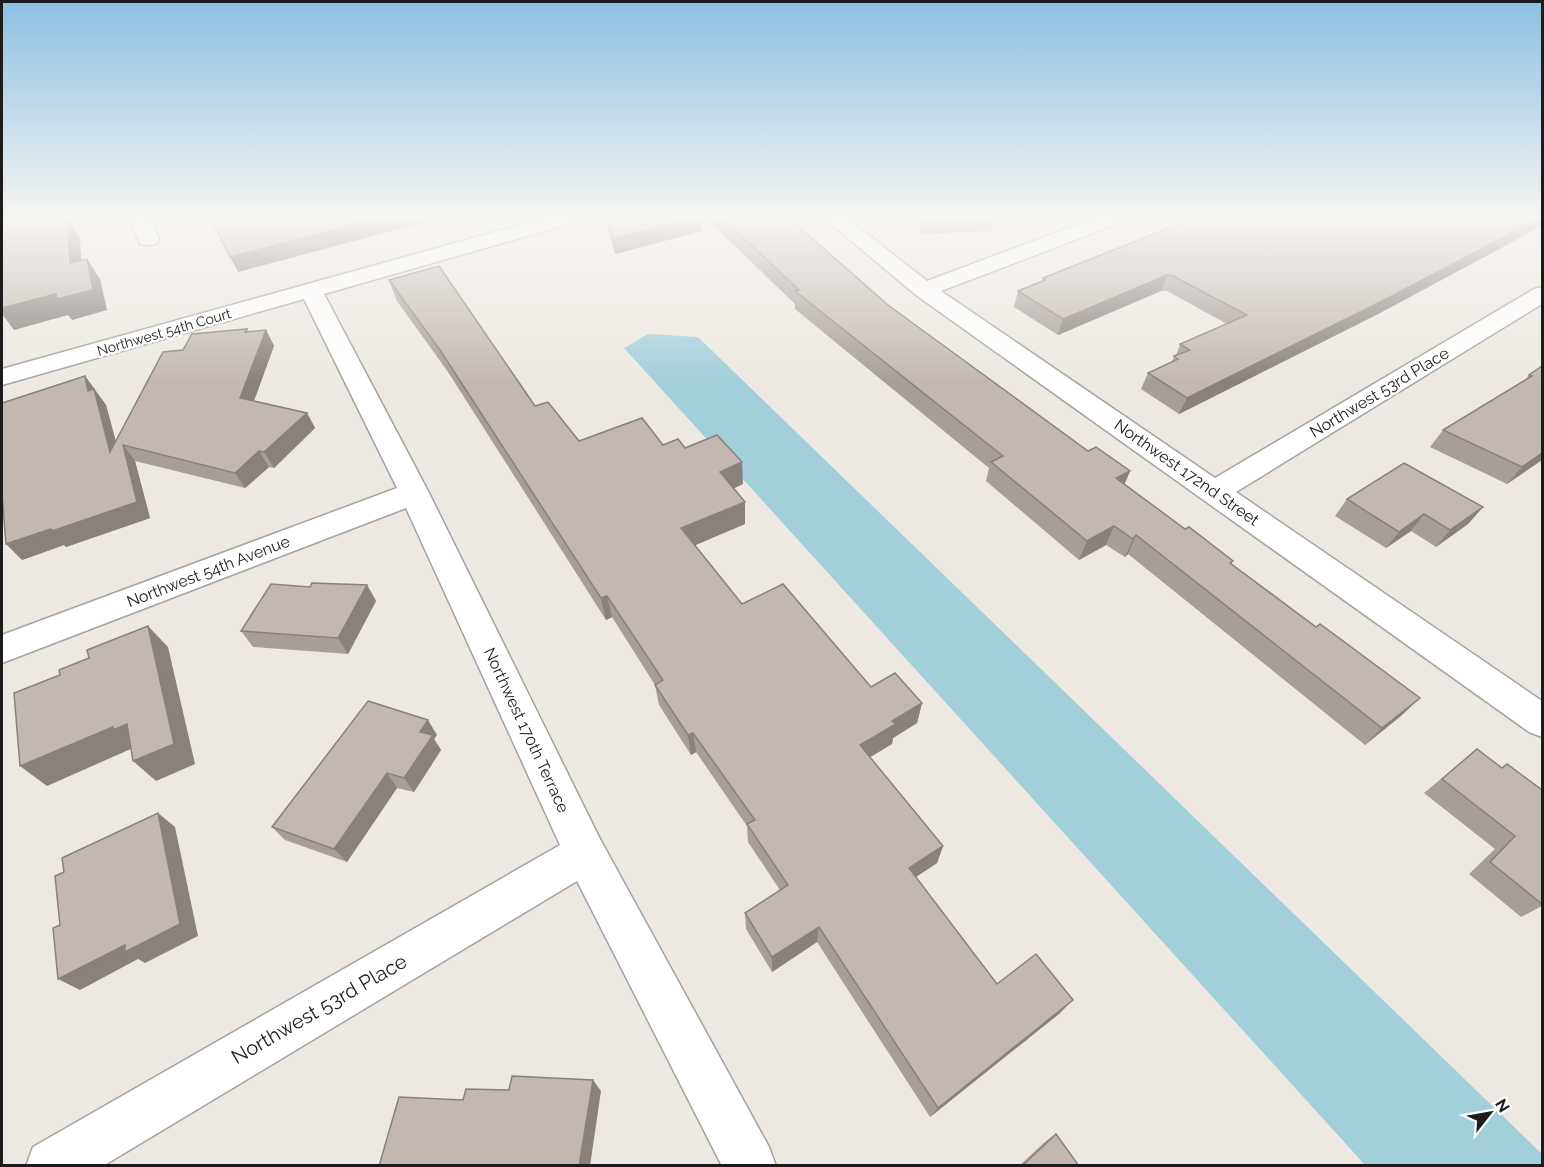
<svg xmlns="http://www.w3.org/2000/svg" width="1544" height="1167" font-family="Raleway,sans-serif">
<rect width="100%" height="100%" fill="#ede9e2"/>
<!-- water -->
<polygon fill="#a3cfda" points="648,334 698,337 1542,1154 1542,1165 1365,1165 624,348"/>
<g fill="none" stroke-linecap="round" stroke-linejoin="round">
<!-- minor casing -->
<g stroke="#a3a3a3" stroke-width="3">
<g id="minor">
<polygon points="130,218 150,218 159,239 156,244 148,245 140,244"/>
<polygon points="545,218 579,218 576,222 324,294 429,493 600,839 769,1147 776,1166 722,1166 577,881 103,1166 26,1166 33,1147 560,845 406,508 2,663 2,635 397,488 304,299 2,385 2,369"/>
<polygon points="824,218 847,218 927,281 1095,218 1125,218 1122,222 941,291 1215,478 1534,289 1542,287 1542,304 1236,492 1542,701 1542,737 1529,732 916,295"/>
</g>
</g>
<!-- minor -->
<use href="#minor" fill="#fff" fill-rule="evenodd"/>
</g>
<!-- wall -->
<g fill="#a79e98">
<polygon points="605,218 701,218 702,231 615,254"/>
<polygon points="709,218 789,218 888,305 1088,451 1130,471 1124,485 1185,529 1233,561 1231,564 1402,715 1365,745 1128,554 1125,557 1106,545 1079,560 986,481 989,468 795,309 795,304 710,222"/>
<polygon points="916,218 994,218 992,231 922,234"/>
<polygon points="1542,218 1542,226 1378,314 1179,414 1141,389 1148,373 1172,362 1174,356 1176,356 1180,344 1227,324 1167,291 1161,291 1058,335 1014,307 1018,291 1042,281 1043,278"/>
<polygon points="389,280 535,406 579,441 663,445 685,448 743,484 734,488 745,502 745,524 695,545 742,604 871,687 922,703 917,723 893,738 892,744 870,757 943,846 937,863 915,877 997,984 1060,1013 930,1117 817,942 772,972 746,929 745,913 780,890 748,842 747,826 696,752 691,755 659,705 655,685 612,617 606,620 448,372 397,301"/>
<polygon points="247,329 248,332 266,330 274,346 254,401 307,413 315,428 274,468 269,467 245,488 135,461 150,518 66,547 64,545 22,560 85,376 106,405 116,442 183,350"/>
<polygon points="1542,366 1542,460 1507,484 1430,447 1443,430 1526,379 1529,375"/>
<polygon points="1347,499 1483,507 1468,524 1436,547 1411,531 1386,548 1335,516"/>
<polygon points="367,585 376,601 348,654 253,647 241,631 310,587"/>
<polygon points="437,735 434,739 441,750 414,792 397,788 347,862 285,840 272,827"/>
<polygon points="1477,749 1502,768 1542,790 1542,906 1521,917 1469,874 1495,849 1424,793"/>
<polygon points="1056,1134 1079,1166 1019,1166 1046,1141"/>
</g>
<!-- shaded-wall -->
<g fill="#88817c">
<polygon points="61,218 70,218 71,224 80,239 83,283 70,263"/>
<polygon points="379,218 440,218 238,272 230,257"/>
<polygon points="692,218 701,218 702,231 615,254 613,239"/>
<polygon points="1540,218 1542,218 1542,226 1378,314 1179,414 1187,398"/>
<polygon points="87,259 100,279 107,310 72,320 68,315 14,330 2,314 2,308"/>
<polygon points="1167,275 1161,291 1058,335 1063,319"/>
<polygon points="266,330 274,346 249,414 240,398"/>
<polygon points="85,376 106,405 123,468 110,452 88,391"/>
<polygon points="307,413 315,428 274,468 264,452"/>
<polygon points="123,445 135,461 150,518 66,547 64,545 22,560 6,544"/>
<polygon points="259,451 269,467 245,488 235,473"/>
<polygon points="1542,453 1542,460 1507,484 1522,467"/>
<polygon points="742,462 743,484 722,494 720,472"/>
<polygon points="1130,471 1122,490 1116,478"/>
<polygon points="745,502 745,524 684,550 681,528"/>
<polygon points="1483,507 1468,524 1436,547 1450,530"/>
<polygon points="1424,514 1411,531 1386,548 1399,532"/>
<polygon points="1114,526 1106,545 1079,560 1087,541"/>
<polygon points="1136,535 1128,554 1125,557 1133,539"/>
<polygon points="367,585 376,601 348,654 338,638"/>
<polygon points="607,596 612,617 606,620 601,598"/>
<polygon points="148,626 168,647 195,764 156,781 133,761"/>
<polygon points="1420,698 1402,715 1365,745 1382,728"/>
<polygon points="922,703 917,723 893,738 892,744 857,765 860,745 892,721"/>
<polygon points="428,720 437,735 434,739 441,750 414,792 404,778 420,732"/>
<polygon points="127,724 133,748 47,786 20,766 113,727"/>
<polygon points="693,733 696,752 691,755 688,735"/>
<polygon points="387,773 397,788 347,862 334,849"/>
<polygon points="158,813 175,827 198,936 145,963 138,959 80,990 58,979"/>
<polygon points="943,846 937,863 904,885 909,868"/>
<polygon points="819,927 817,942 772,972 772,957"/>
<polygon points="1073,1000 1060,1013 930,1117 938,1108"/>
<polygon points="593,1080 601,1091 590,1166 579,1166"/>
</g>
<!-- building -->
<g fill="#c2b8b1" stroke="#88817c" stroke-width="1.5">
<polygon points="2,218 61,218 62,220 68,219 70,263 87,259 93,290 57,299 56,294 2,308"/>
<polygon points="210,218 379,218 230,257"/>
<polygon points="607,218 692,218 613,239"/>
<polygon points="723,218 789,218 888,305 1088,451 1096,447 1130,471 1116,478 1185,529 1189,527 1233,561 1230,563 1316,627 1320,624 1420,698 1382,728 1136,535 1133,539 1114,526 1087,541 991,462 1003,456 795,291 799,290"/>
<polygon points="923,218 979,218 924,220"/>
<polygon points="1194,218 1540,218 1388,298 1187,398 1148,373 1178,359 1174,356 1190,350 1180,344 1247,315 1173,276 1167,275 1063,319 1018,291 1045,280 1043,278"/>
<polygon points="439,266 535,406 548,402 579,441 642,418 663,445 678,439 685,448 717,435 742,462 720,472 745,502 681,528 742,604 783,584 871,687 895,673 922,703 892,721 896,724 860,745 943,846 909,868 997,984 1036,954 1073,1000 938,1108 819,927 772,957 745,913 788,885 747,824 755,820 693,733 688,735 655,685 663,680 607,596 601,598 440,350 389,280"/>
<polygon points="247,329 245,332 266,330 240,398 307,413 264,452 259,451 235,473 123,445 137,502 52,531 51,529 6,544 2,494 2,403 85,376 88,391 94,389 110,452 163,352 183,350 192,334"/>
<polygon points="1542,366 1542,453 1522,467 1443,430 1532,376 1529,375"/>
<polygon points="1404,463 1483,507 1450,530 1424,514 1399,532 1347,499"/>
<polygon points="312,583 367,585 338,638 241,631 271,584 310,587"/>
<polygon points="148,626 174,744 133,761 127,724 113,730 113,727 20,766 14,693 60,675 59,670 89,658 87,650"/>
<polygon points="368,701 428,720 420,732 433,735 404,778 387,773 334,849 272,827"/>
<polygon points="1477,749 1502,768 1507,764 1542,790 1542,904 1490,862 1515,836 1442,779"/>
<polygon points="158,813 180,924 125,952 125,945 58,979 53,928 60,925 55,876 64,872 62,858"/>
<polygon points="512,1076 593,1080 579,1166 379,1166 399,1097 463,1100 466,1089 509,1090"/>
<polygon points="1056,1134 1079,1166 1022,1166"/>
</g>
<!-- sky -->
<linearGradient id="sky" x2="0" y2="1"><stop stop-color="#8cbfe2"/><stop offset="0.57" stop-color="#f7f5f2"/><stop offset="1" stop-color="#f7f5f2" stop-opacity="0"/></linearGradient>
<rect width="1544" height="382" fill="url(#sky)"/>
<g text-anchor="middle" stroke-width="5" stroke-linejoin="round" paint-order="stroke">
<!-- far-street labels -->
<g font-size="14" fill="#1c1c1c" stroke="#fff">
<text transform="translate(164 332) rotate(-16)" y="5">Northwest 54th Court</text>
</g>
<!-- street labels -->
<g font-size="16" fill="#1c1c1c" stroke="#fff">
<text transform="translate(1379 392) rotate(-31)" y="6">Northwest 53rd Place</text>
<text transform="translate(1187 472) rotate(35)" y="6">Northwest 172nd Street</text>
<text transform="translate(208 571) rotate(-21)" y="6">Northwest 54th Avenue</text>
<text transform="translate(527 730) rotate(65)" y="6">Northwest 170th Terrace</text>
</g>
<!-- near-street labels -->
<g font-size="20" fill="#1c1c1c" stroke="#fff">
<text transform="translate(319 1009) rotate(-30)" y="7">Northwest 53rd Place</text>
</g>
</g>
<!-- border -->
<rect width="1544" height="1167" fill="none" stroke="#1c1c1c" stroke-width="6"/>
<!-- north arrow -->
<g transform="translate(1490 1113) rotate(59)" stroke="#ffffff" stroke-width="4.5" paint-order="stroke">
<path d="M0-4.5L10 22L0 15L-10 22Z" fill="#1c1c1c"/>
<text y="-9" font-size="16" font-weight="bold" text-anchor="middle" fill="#1c1c1c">N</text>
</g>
</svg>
